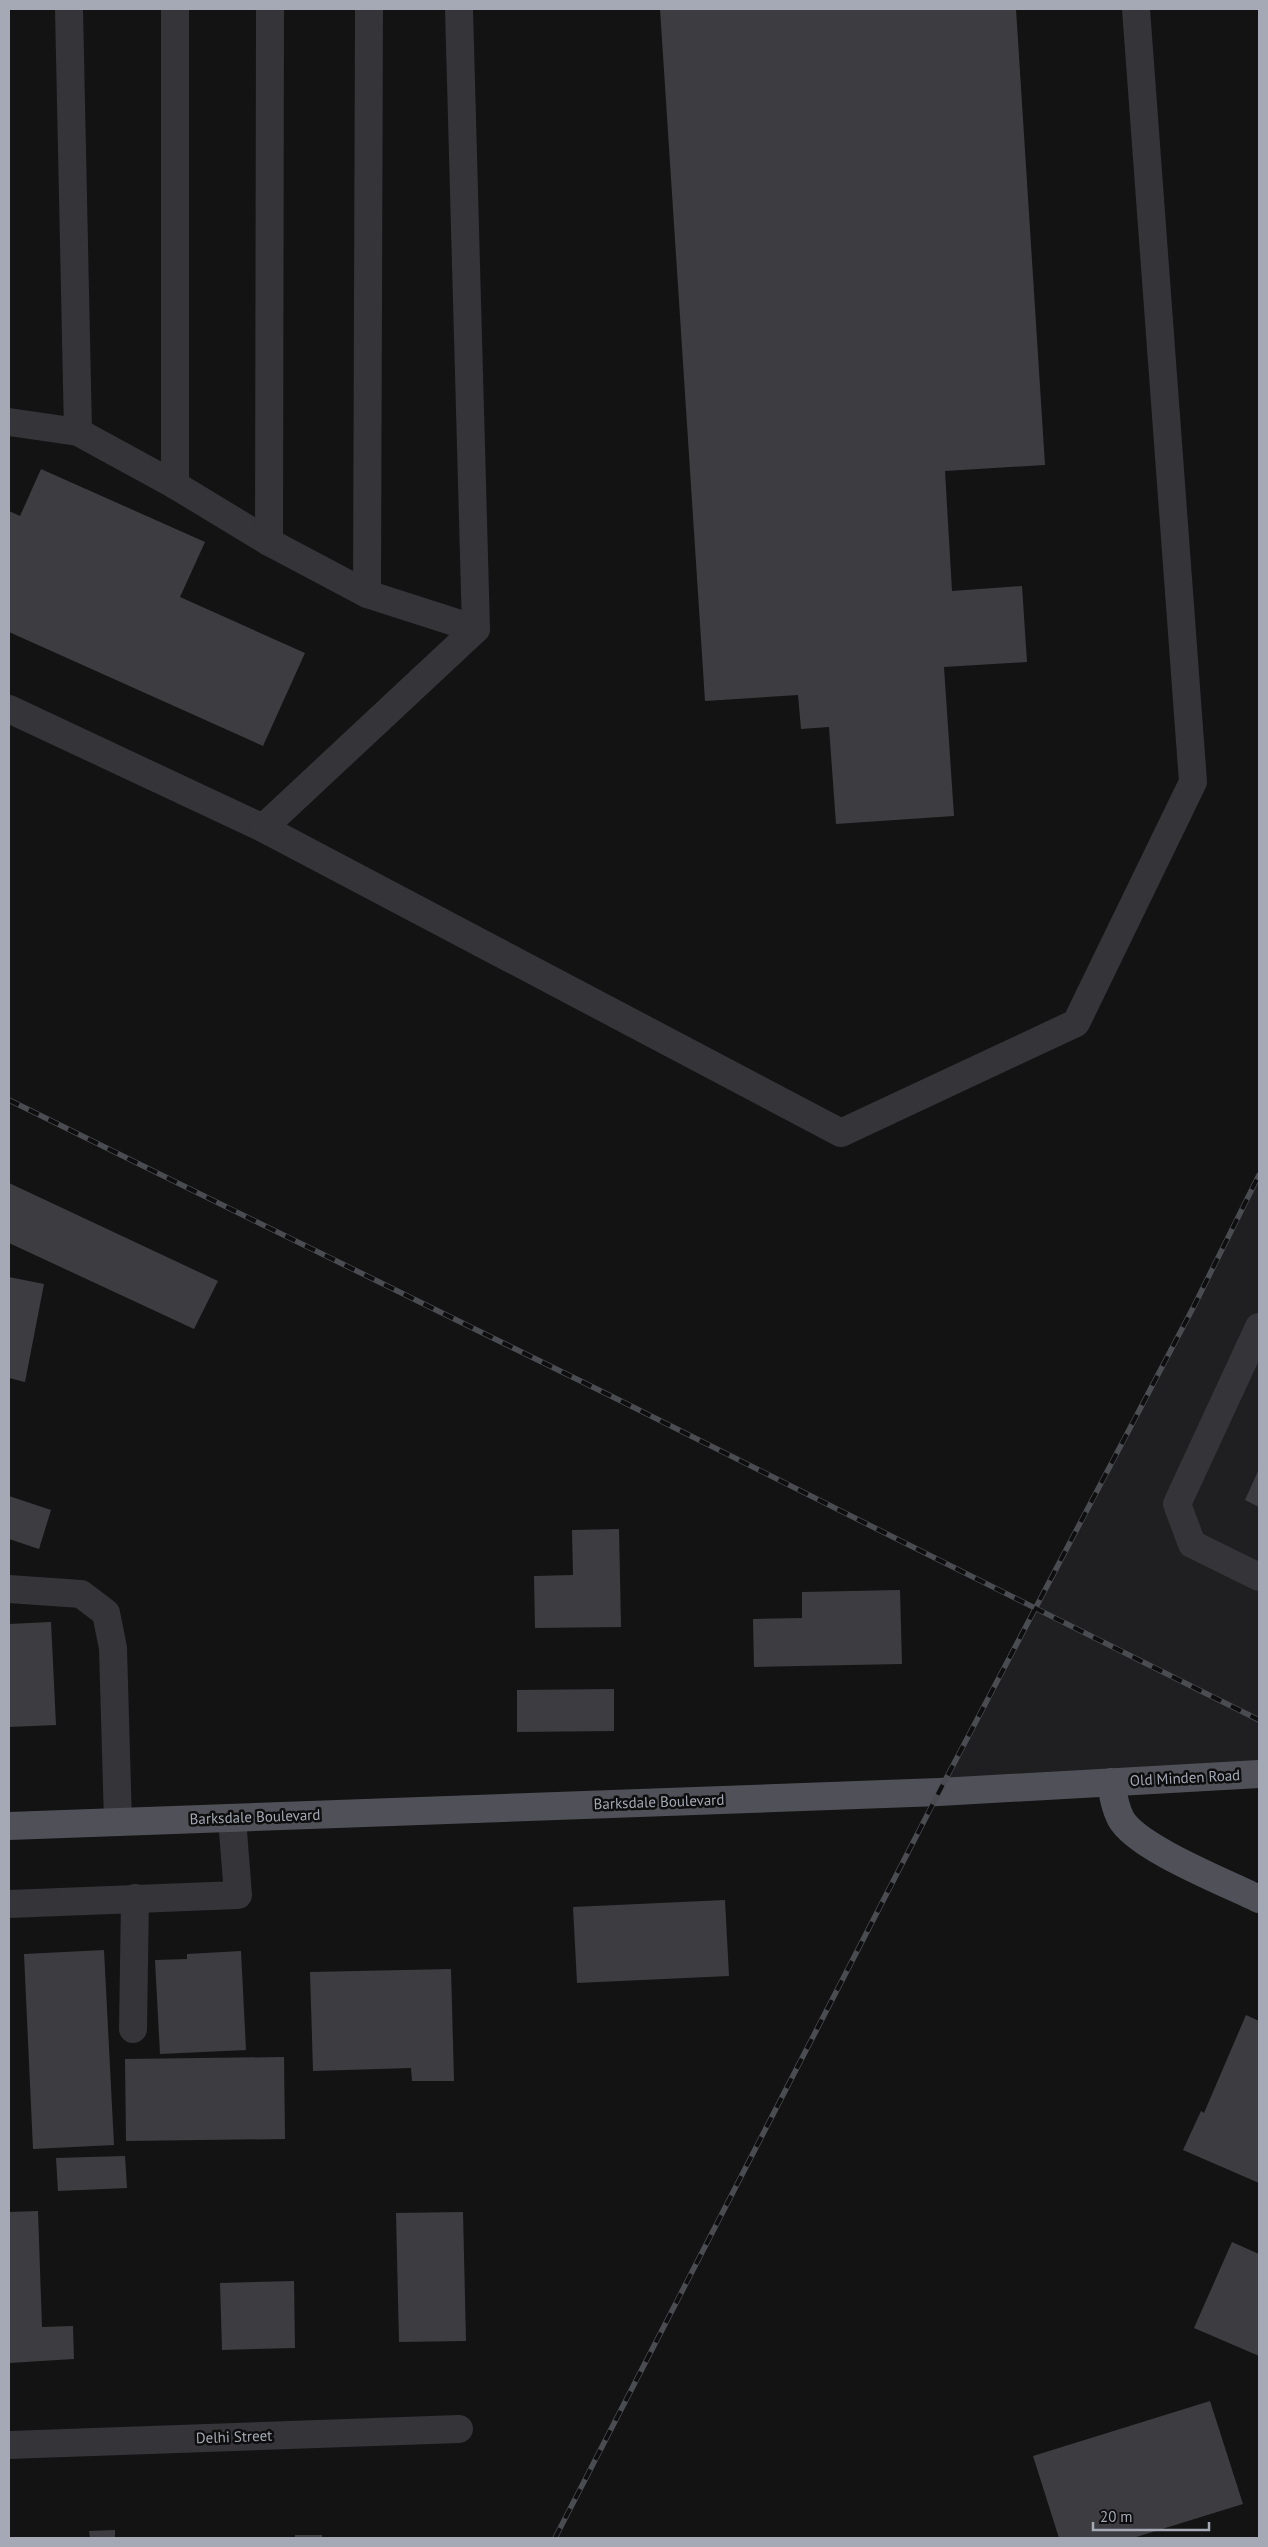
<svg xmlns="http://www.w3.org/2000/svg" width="1268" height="2547" font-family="'PT Sans',sans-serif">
<rect width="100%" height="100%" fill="#131314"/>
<!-- built -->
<polygon fill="#1f1f21" points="1259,1175 1259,1774 939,1792 1194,1306"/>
<!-- building -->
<g fill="#3d3d41">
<polygon points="660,9 1016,9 1045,465 945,471 952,591 1022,586 1027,662 944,667 954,816 836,824 829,727 801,729 798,695 705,701"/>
<polygon points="41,469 205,542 180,597 305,653 263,746 9,632 9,511 20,516"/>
<polygon points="9,1183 218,1281 194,1329 9,1243"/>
<polygon points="9,1277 44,1284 25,1382 9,1378"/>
<polygon points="1259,1469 1259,1507 1245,1500"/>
<polygon points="9,1496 51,1510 39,1549 9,1539"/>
<polygon points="619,1529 621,1627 535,1628 534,1576 573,1575 572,1530"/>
<polygon points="900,1590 902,1664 754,1667 753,1619 802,1618 802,1592"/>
<polygon points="51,1622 56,1725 9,1727 9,1624"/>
<polygon points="614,1689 614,1731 517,1732 517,1690"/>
<polygon points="725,1900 729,1976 577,1983 573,1907"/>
<polygon points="104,1950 114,2145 33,2149 24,1954"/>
<polygon points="241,1951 246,2050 160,2054 155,1960 187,1959 187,1954"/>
<polygon points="451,1969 454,2081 412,2081 411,2068 313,2071 310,1972"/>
<polygon points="1246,2015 1259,2021 1259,2183 1183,2150 1201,2111 1204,2113"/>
<polygon points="284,2057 285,2139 126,2141 125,2059"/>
<polygon points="125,2156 127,2188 58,2191 56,2158"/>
<polygon points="38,2211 42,2327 73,2326 74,2359 9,2363 9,2212"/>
<polygon points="463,2212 466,2341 399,2342 396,2213"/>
<polygon points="1232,2242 1259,2254 1259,2356 1194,2328"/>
<polygon points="294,2281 295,2348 222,2350 220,2283"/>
<polygon points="1210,2401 1243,2504 1133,2538 1059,2538 1033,2456"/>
<polygon points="115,2530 115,2538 90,2538 89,2531"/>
<rect x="295" y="2535" width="27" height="3"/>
</g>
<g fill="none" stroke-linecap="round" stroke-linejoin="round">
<!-- minor -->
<g stroke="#343439" stroke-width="28">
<polyline points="69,9 78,432"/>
<polyline points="175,9 175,485"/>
<polyline points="9,422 78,432 175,485 269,542 367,594 476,629"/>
<polyline points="269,542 270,9"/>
<polyline points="367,594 369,9"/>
<polyline points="9,709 263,828 476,629 459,9"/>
<polyline points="263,828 841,1133 1076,1023 1193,782 1136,9"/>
<polyline points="1259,1327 1177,1504 1192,1544 1259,1577"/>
<polyline points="9,1589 81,1594 106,1613 113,1648 118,1822"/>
<polyline points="9,1904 238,1895 232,1818"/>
<polyline points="133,2029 135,1898"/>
<polyline points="9,2445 459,2429"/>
</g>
<!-- major -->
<g stroke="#505158" stroke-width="28">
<path d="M1111,1782C1113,1795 1115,1808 1121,1819C1137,1848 1227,1883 1259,1899"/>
<polyline points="9,1826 939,1792 1259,1774"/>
</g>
<!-- rail casing -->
<g stroke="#4b4c52" stroke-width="5.5">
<g id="rail">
<polyline points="9,1100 609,1395 1259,1720"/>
<polyline points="555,2538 939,1792 1194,1306 1259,1175"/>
</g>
</g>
<!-- rail -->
<use href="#rail" stroke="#0e0e0f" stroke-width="4" stroke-dasharray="11" stroke-linecap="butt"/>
</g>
<g text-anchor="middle" stroke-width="5" stroke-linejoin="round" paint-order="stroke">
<!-- street labels -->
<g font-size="15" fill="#a4a9b5" stroke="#0e0e0f">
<text transform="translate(1185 1778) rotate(-3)" y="5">Old Minden Road</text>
<text transform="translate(659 1802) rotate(-2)" y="5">Barksdale Boulevard</text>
<text transform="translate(255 1817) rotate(-2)" y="5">Barksdale Boulevard</text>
<text transform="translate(234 2437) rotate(-2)" y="5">Delhi Street</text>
</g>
</g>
<!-- border -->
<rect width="1268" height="2547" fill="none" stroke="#a4a9b5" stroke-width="20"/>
<!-- scale -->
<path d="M1093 2522v8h116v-8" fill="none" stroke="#a4a9b5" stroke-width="2.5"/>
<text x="1100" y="2522" font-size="15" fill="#a4a9b5" stroke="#0e0e0f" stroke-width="4" paint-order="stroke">20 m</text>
</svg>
